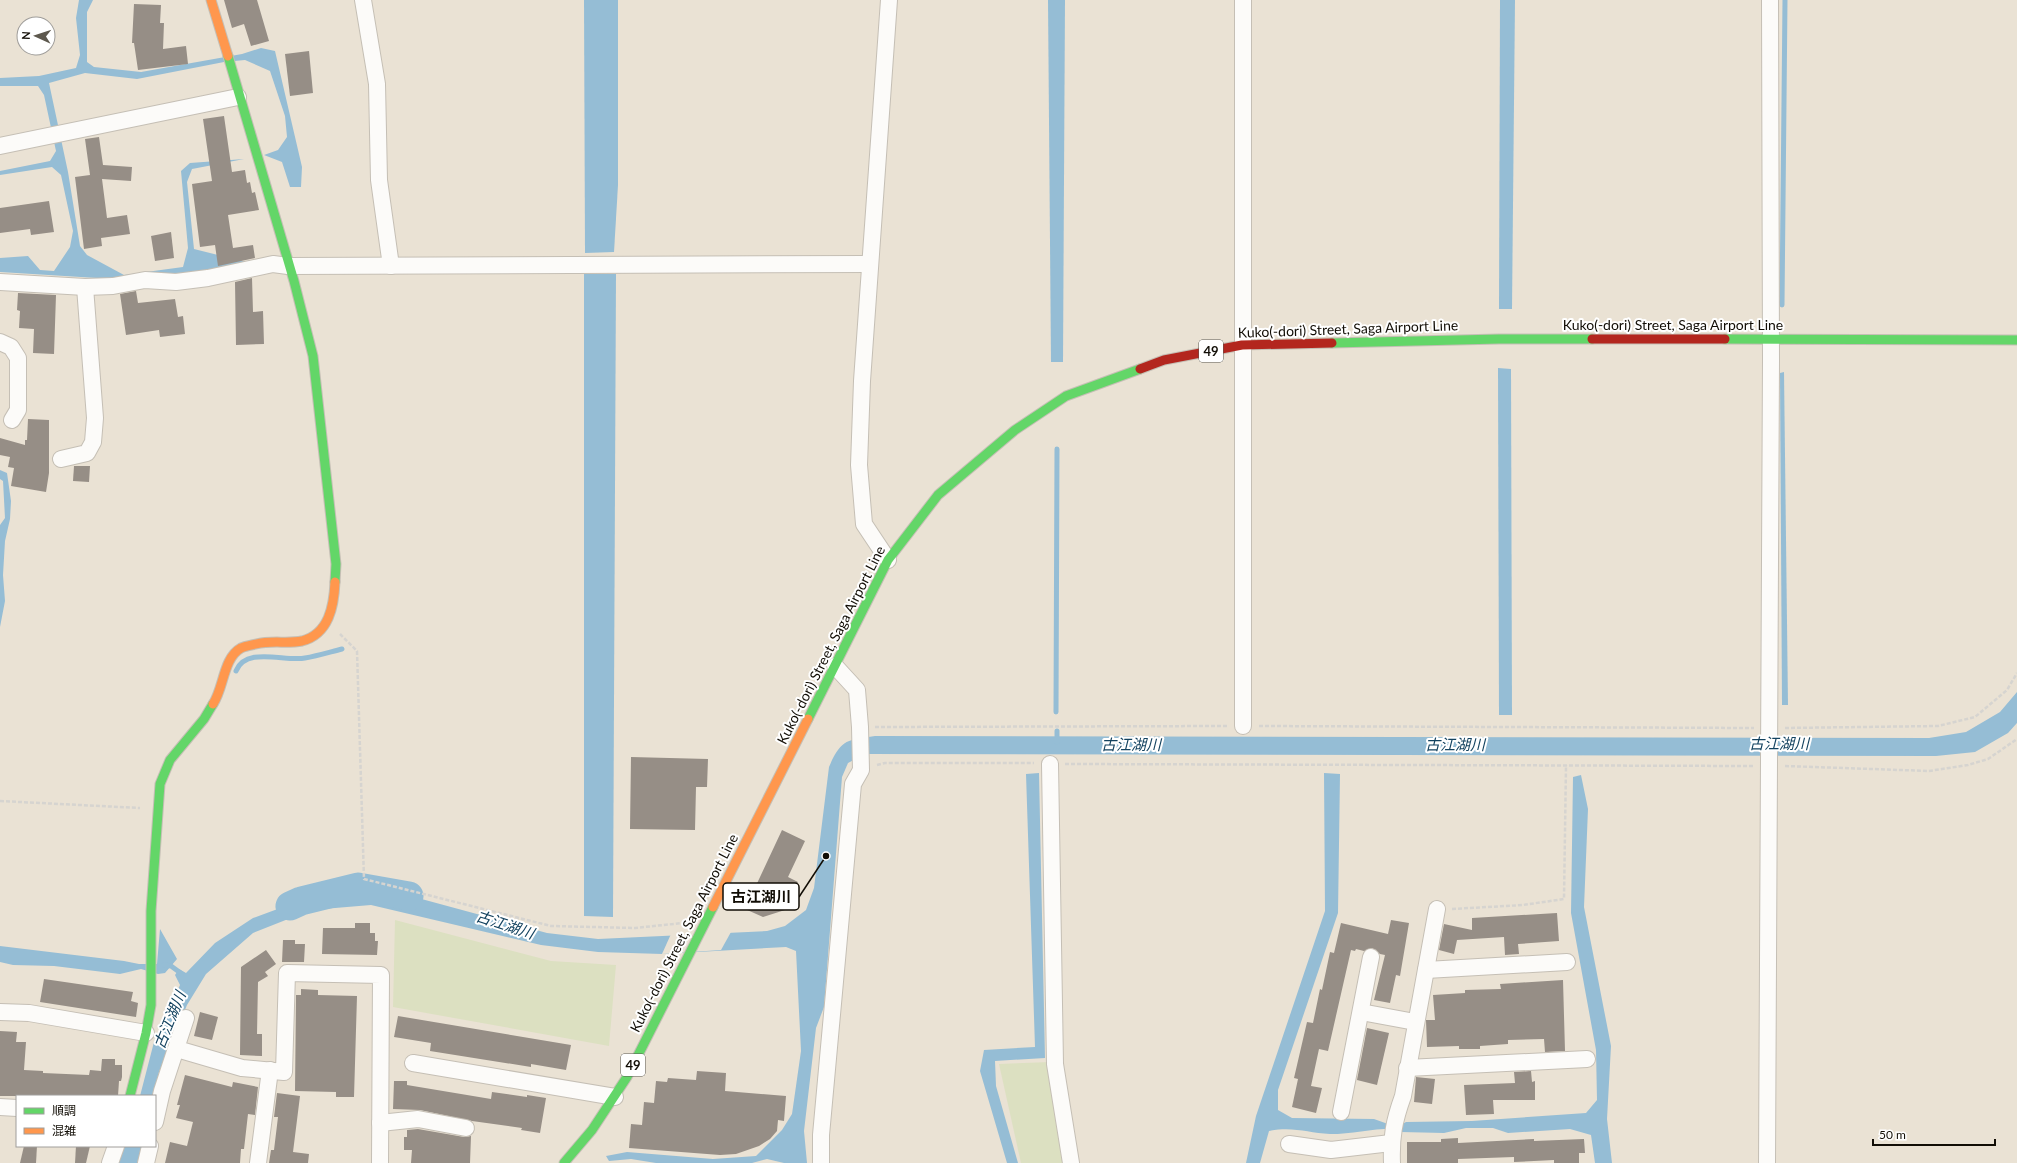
<svg xmlns="http://www.w3.org/2000/svg" width="2017" height="1163" font-family="Lato,'Noto Sans JP',sans-serif">
<rect width="100%" height="100%" fill="#eae2d4"/>
<!-- green -->
<g fill="#dce0c1">
<polygon points="395,920 551,961 616,965 609,1046 393,1007"/>
<polygon points="1051,1062 1066,1163 1021,1163 999,1064"/>
</g>
<!-- water -->
<g fill="#95bdd5">
<polygon points="79,0 93,0 87,12 87,62 94,67 141,72 242,54 261,48 275,51 302,167 301,187 290,187 282,162 264,155 278,150 287,137 285,116 270,71 245,60 224,62 137,79 85,73 49,83 68,172 80,246 87,255 124,275 183,267 188,248 181,171 190,163 244,159 192,169 187,182 194,249 250,263 181,276 113,279 0,272 0,258 28,256 40,270 54,271 70,247 73,231 61,175 52,167 0,175 0,171 50,161 56,151 44,95 38,86 0,86 0,78 39,76 76,68 80,55 76,18"/>
<polygon points="584,0 618,0 618,185 614,252 585,253"/>
<polygon points="1048,0 1065,0 1063,362 1051,362"/>
<polygon points="1500,0 1515,0 1512,309 1499,309"/>
<polygon points="584,274 616,274 613,917 584,916"/>
<polygon points="1498,368 1511,369 1512,715 1499,715"/>
<polygon points="1784,372 1788,705 1782,705 1780,373"/>
<polygon points="0,470 7,473 11,501 10,519 5,541 3,575 5,601 0,627 0,525 5,518 3,481 0,479"/>
<path d="M2017,692V723L2008,733L1975,752L1936,756L865,754L848,763L842,777L824,1007L816,1028L804,1131L807,1163H784L767,1159L752,1163H656L631,1159L609,1161L606,1156L627,1152L713,1159L756,1156L782,1130L792,1114L801,1051L796,951L786,947L662,954L598,952L541,945L371,905L311,910L253,933L206,974L187,1005L159,1072L154,1096H140L154,1042L180,985L175,975L179,969L186,973L215,943L253,918L310,897L381,888L547,933L598,939L767,931L785,926L806,910L814,888L829,767C841,739 847,740 875,736L1929,738L1966,732L2000,712Z"/>
<polygon points="1039,773 1045,1058 995,1061 996,1086 1018,1163 1007,1163 980,1071 984,1050 1035,1047 1026,774"/>
<path d="M1324,773L1340,774L1338,913L1278,1090V1110L1292,1118L1374,1119L1388,1124L1401,1125L1406,1122L1472,1121L1586,1113L1597,1100L1596,1050L1571,913L1573,777L1581,775L1588,809L1584,907L1611,1046L1607,1119L1612,1163H1595L1591,1135L1570,1129L1508,1133L1493,1128H1466L1444,1133L1401,1132V1129C1377,1127 1354,1134 1330,1134C1308,1133 1293,1126 1269,1131L1260,1163H1246L1256,1116L1325,911Z"/>
<polygon points="160,929 177,959 165,973 158,974 141,969 120,974 54,966 13,965 0,962 0,946 124,961 139,964 157,964"/>
<polygon points="125,1146 143,1146 137,1163 118,1163"/>
</g>
<!-- pier -->
<polygon fill="#eae2d4" points="731,932 721,950 662,954 671,934"/>
<g fill="none" stroke-linecap="round" stroke-linejoin="round">
<!-- stream -->
<g stroke="#95bdd5" stroke-width="5">
<polyline points="1782,305 1785,0"/>
<path d="M236,671C246,646 285,662 305,658C317,656 330,652 342,649"/>
<polyline points="1056,712 1057,449"/>
<polyline points="1057,731 1057,742"/>
<polyline points="164,965 171,966 182,974"/>
</g>
<!-- river -->
<polyline stroke="#95bdd5" stroke-width="29" points="290,906 301,901 358,887 409,896"/>
</g>
<!-- building -->
<g fill="#968e86">
<polygon points="224,0 257,0 269,41 251,46 244,24 232,28"/>
<polygon points="134,4 161,5 160,23 164,23 163,49 186,46 188,64 138,70 134,43 132,43"/>
<polygon points="309,51 313,93 290,96 285,54"/>
<polygon points="224,116 232,172 245,170 247,183 250,182 252,193 255,192 259,210 228,215 233,248 253,245 255,258 218,266 215,245 200,247 192,184 212,181 203,119"/>
<polygon points="99,137 103,165 132,167 131,181 102,179 107,218 127,215 130,234 101,238 102,246 84,249 75,177 90,175 85,139"/>
<polygon points="49,201 54,232 31,235 30,229 0,233 0,208"/>
<polygon points="171,232 174,258 155,261 151,236"/>
<polygon points="252,278 253,312 263,311 264,344 236,345 235,282"/>
<polygon points="136,291 138,303 175,299 178,317 183,316 185,334 160,337 159,330 126,335 120,294"/>
<polygon points="18,293 56,295 54,354 33,353 34,329 19,328 20,311 17,310"/>
<polygon points="28,419 49,420 49,473 46,492 11,486 14,468 8,467 10,457 0,455 0,438 25,445 25,440 27,440"/>
<polygon points="74,466 90,466 89,482 73,481"/>
<polygon points="631,757 708,759 707,787 696,787 695,830 630,829"/>
<polygon points="782,830 805,841 788,877 798,882 785,910 763,917 745,909"/>
<polygon points="1557,913 1559,941 1518,944 1519,954 1505,955 1504,937 1457,940 1454,954 1439,950 1444,924 1472,930 1472,918"/>
<polygon points="1391,920 1409,923 1400,976 1396,975 1390,1003 1374,1000 1385,955 1380,954 1372,948 1364,951 1356,949 1355,951 1351,950 1328,1051 1319,1049 1311,1086 1322,1088 1316,1113 1292,1107 1298,1079 1294,1078 1307,1022 1313,1023 1320,989 1322,990 1330,952 1334,953 1341,923 1388,934"/>
<polygon points="355,923 370,923 370,933 375,933 375,941 378,941 377,955 322,954 323,928 355,928"/>
<polygon points="283,940 295,940 295,944 305,944 304,962 282,962"/>
<polygon points="266,950 276,964 265,972 268,976 258,982 257,1034 262,1034 262,1056 240,1055 241,967"/>
<polygon points="44,979 133,992 131,1001 138,1003 136,1017 40,1002"/>
<polygon points="1563,980 1565,1051 1545,1052 1544,1039 1508,1040 1508,1044 1480,1046 1480,1049 1459,1049 1459,1046 1427,1047 1426,1020 1435,1020 1433,995 1465,993 1465,990 1501,989 1500,984"/>
<polygon points="301,989 318,990 318,995 357,996 354,1097 336,1097 336,1092 295,1091 296,995 301,995"/>
<polygon points="200,1012 218,1017 212,1040 194,1036"/>
<polygon points="398,1016 571,1045 566,1070 531,1064 531,1067 430,1051 431,1043 394,1037"/>
<polygon points="1367,1028 1389,1033 1377,1085 1357,1080"/>
<polygon points="0,1031 17,1032 16,1042 26,1042 24,1070 43,1071 43,1073 89,1075 90,1070 101,1071 102,1059 115,1059 115,1065 122,1065 122,1077 121,1081 119,1081 118,1096 0,1096"/>
<polygon points="697,1071 726,1073 725,1091 786,1096 784,1121 778,1120 777,1131 770,1139 759,1146 736,1154 720,1155 629,1148 631,1124 642,1125 644,1102 654,1103 656,1081 667,1082 668,1078 696,1080"/>
<polygon points="1531,1071 1532,1082 1535,1081 1535,1100 1493,1100 1494,1114 1466,1115 1464,1085 1515,1083 1514,1072"/>
<polygon points="185,1075 232,1087 233,1082 258,1087 255,1115 248,1114 244,1149 241,1149 240,1163 165,1163 170,1142 187,1146 193,1122 176,1118 180,1105 177,1105"/>
<polygon points="1416,1077 1435,1079 1432,1104 1414,1102"/>
<polygon points="394,1081 407,1081 407,1085 491,1099 492,1092 527,1097 527,1095 546,1098 540,1133 521,1130 522,1128 472,1121 420,1110 393,1109"/>
<polygon points="277,1093 300,1096 293,1152 309,1154 308,1163 269,1163 271,1150 274,1150 278,1117 274,1117"/>
<polygon points="418,1129 464,1137 471,1136 470,1163 411,1163 412,1150 404,1150 404,1137 407,1137 407,1130"/>
<polygon points="1458,1138 1458,1143 1534,1139 1534,1141 1584,1139 1585,1153 1579,1153 1579,1163 1554,1163 1554,1160 1514,1162 1514,1157 1458,1159 1458,1163 1407,1163 1407,1142 1441,1142 1441,1139"/>
<polygon points="24,1146 37,1146 36,1163 20,1163"/>
<polygon points="76,1146 90,1146 86,1163 75,1163"/>
</g>
<g fill="none" stroke-linecap="round" stroke-linejoin="round">
<!-- street casing -->
<g stroke="#c5bfb5" stroke-width="18">
<g id="street">
<polyline points="363,0 377,84 379,180 391,266"/>
<polyline points="0,146 238,97"/>
<polyline points="0,282 85,287 113,286 145,280 176,282 208,278 273,264 288,266 870,264"/>
<polyline points="0,342 11,347 18,358 18,410 12,420"/>
<polyline points="61,459 87,453 93,442 95,418 85,287"/>
<polyline points="888,560 864,524 859,465 862,381 889,0"/>
<polyline points="1243,726 1243,0"/>
<polyline points="1050,764 1055,1064 1071,1163"/>
<polyline points="1426,970 1567,962"/>
<polyline points="0,1012 29,1013 146,1033"/>
<polyline points="1361,1012 1415,1022"/>
<polyline points="177,1049 242,1068 284,1072 287,973 381,975 380,1163"/>
<polyline points="413,1063 615,1097"/>
<polyline points="1407,1068 1587,1059"/>
<polyline points="0,1107 17,1108"/>
<polyline points="1341,1112 1371,957"/>
<polyline points="155,1122 162,1091 186,1018"/>
<polyline points="380,1123 418,1119 466,1128"/>
<polyline points="1289,1144 1331,1150 1391,1143"/>
<polyline points="110,1163 116,1146"/>
<polyline points="146,1163 150,1146"/>
<polyline points="258,1163 270,1070"/>
<polyline points="821,1163 821,1135 853,784 861,770 860,727 857,690 835,666"/>
<path d="M1392,1163C1391,1137 1394,1121 1403,1096L1437,909"/>
<polyline points="1767,1163 1771,360 1770,0"/>
</g>
</g>
<!-- fast casing -->
<g stroke="#c5bfb5" stroke-width="11">
<g id="fast">
<polyline points="228,56 294,281 313,356 336,564 335,582"/>
<polyline points="1725,339 2017,340"/>
<polyline points="1332,343 1499,339 1592,339"/>
<polyline points="808,719 888,560 938,495 1015,430 1066,396 1140,369"/>
<polyline points="130,1096 146,1033 151,1005 151,911 160,784 170,760 204,719 213,704"/>
<polyline points="564,1163 592,1130 627,1077 713,907"/>
</g>
</g>
<!-- slow casing -->
<g stroke="#c5bfb5" stroke-width="11">
<g id="slow">
<polyline points="211,0 228,56"/>
<path d="M213,704C224,688 223,658 241,648C245,646 252,645 256,644C272,640 287,644 302,641C329,634 334,606 335,582"/>
<polyline points="713,907 808,719"/>
</g>
</g>
<!-- jam casing -->
<g stroke="#c5bfb5" stroke-width="11">
<g id="jam">
<polyline points="1592,339 1725,339"/>
<polyline points="1140,369 1164,360 1242,345 1332,343"/>
</g>
</g>
<!-- path -->
<g stroke="#d6d4d0" stroke-width="2.5" stroke-dasharray="4 2" stroke-linecap="butt">
<polyline points="340,634 357,651 364,879 551,926 635,928 683,923"/>
<polyline points="1259,726 1754,728"/>
<polyline points="875,727 1228,726"/>
<polyline points="1785,728 1938,726 1975,717 2007,690 2017,673"/>
<polyline points="1065,764 1754,766"/>
<polyline points="877,765 885,763 1034,763"/>
<polyline points="1785,766 1929,771 1968,765 1988,759 2017,739"/>
<polyline points="0,801 140,808"/>
<polyline points="1452,909 1523,905 1564,899 1566,765"/>
</g>
<!-- street -->
<use href="#street" stroke="#fcfbf9" stroke-width="16"/>
<!-- fast -->
<use href="#fast" stroke="#63d668" stroke-width="9"/>
<!-- slow -->
<use href="#slow" stroke="#ff974d" stroke-width="9"/>
<!-- jam -->
<use href="#jam" stroke="#b3261e" stroke-width="9"/>
</g>
<g text-anchor="middle" stroke-width="4" stroke-linejoin="round" paint-order="stroke">
<!-- shield labels -->
<g fill="#fff" stroke="#585650" stroke-width="1">
<rect x="1199" y="340" width="24" height="22" rx="3"/>
<rect x="621" y="1054" width="24" height="22" rx="3"/>
</g>
<g font-size="13" font-weight="bold" fill="#110d05">
<text x="1211" y="356">49</text>
<text x="633" y="1070">49</text>
</g>
<!-- street labels -->
<g font-size="14" fill="#110d05" stroke="#fff">
<text x="1673" y="330">Kuko(-dori) Street, Saga Airport Line</text>
<text transform="translate(1348 329) rotate(-2)" y="5">Kuko(-dori) Street, Saga Airport Line</text>
<text transform="translate(831 645) rotate(-63)" y="5">Kuko(-dori) Street, Saga Airport Line</text>
<text transform="translate(684 933) rotate(-63)" y="5">Kuko(-dori) Street, Saga Airport Line</text>
</g>
<!-- water labels -->
<g font-size="15" font-style="italic" fill="#13425f" stroke="#fff">
<text x="1779" y="749">古江湖川</text>
<text x="1131" y="750">古江湖川</text>
<text x="1455" y="750">古江湖川</text>
<text transform="translate(505 925) rotate(18)" y="5">古江湖川</text>
<text transform="translate(170 1020) rotate(-68)" y="5">古江湖川</text>
</g>
</g>
<!-- callouts -->
<path fill="none" stroke="#110d05" stroke-width="1.5" d="M826 856L799 897"/>
<circle fill="#110d05" stroke="#fff" stroke-width="1.5" cx="826" cy="856" r="4"/>
<rect fill="#fff" stroke="#110d05" stroke-width="1.5" x="723" y="883" width="76" height="27" rx="4"/>
<g font-size="15" text-anchor="middle" font-weight="bold" fill="#110d05">
<text x="761" y="902">古江湖川</text>
</g>
<!-- legend -->
<rect x="16" y="1095" width="140" height="52" fill="#ffffff" stroke="#a09e9b"/>
<rect x="24" y="1108" width="20" height="6" fill="#63d668" stroke="#a09e9b"/>
<text x="52" y="1115" font-size="12" fill="#110d05">順調</text>
<rect x="24" y="1128" width="20" height="6" fill="#ff974d" stroke="#a09e9b"/>
<text x="52" y="1135" font-size="12" fill="#110d05">混雑</text>
<!-- north arrow -->
<g transform="translate(36 36) rotate(273)"><circle r="19" fill="#ffffff" stroke="#a09e9b"/>
<path d="M0-3L7 15L0 10L-7 15Z" fill="#5d584d"/>
<text y="-6" font-size="11" font-weight="bold" text-anchor="middle" fill="#110d05">N</text>
</g>
<!-- scale -->
<path d="M1873 1139v6h122v-6" fill="none" stroke="#110d05" stroke-width="2"/>
<text x="1879" y="1139" font-size="12" fill="#110d05" stroke="#ffffff" stroke-width="3" paint-order="stroke">50 m</text>
</svg>
